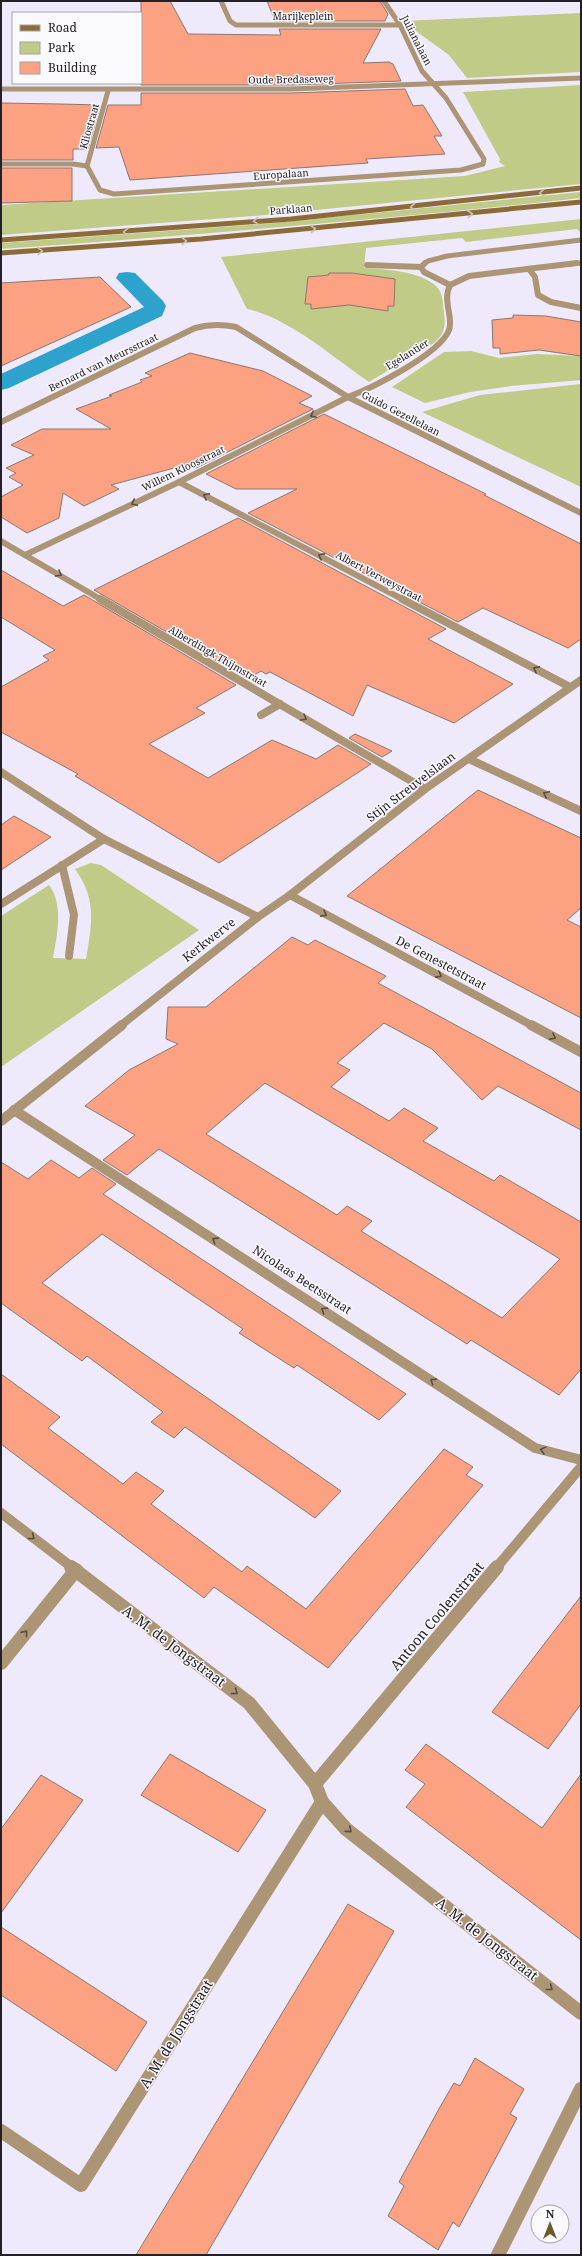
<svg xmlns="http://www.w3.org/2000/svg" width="582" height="2256" font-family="'Noto Serif',serif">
<rect width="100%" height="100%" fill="#efe9fc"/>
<!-- green -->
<g fill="#c0cb88">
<polygon points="581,13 581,72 467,78 449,55 402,21"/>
<polygon points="581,85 581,184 253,216 1,235 1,205 465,176 505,166 499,162 500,159 463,92"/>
<path d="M581,192V198C388,219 195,235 1,249V243L264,224Z"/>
<path d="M581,219V233L577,229L466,242L462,238L366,248L364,268C384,269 422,271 437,287C443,293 443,305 444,313C446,327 444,334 434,343L369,382C332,357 291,319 247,309L221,257Z"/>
<polygon points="471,351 499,358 537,354 581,356 581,380 511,386 470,392 425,403 392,387 444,352"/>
<polygon points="581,384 581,487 422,412 480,395"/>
<path d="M91,863L101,865L199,930L1,1067V916L49,885C64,905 57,935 53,958L86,959C92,924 97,899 75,869Z"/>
</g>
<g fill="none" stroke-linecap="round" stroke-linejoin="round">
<!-- canal -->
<polygon fill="#2ca2cd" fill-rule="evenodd" points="127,272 135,273 163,301 166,306 162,316 9,388 1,390 1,374 144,307 116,278 119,273"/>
</g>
<!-- building -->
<g fill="#fca181" stroke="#8a7770" fill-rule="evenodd">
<polygon points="141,1 170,1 188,34 281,35 279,29 381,29 363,63 389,62 393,64 401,81 291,85 141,85"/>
<polygon points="267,1 380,1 388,14 385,21 275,21"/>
<polygon points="405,89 413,106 423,105 442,136 434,136 445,154 366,159 368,163 130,180 119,147 96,148 108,105 141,105 141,93 291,93"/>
<polygon points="1,103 60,104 100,105 88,149 73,149 73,160 1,160"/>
<polygon points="1,168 72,168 72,201 1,203"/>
<polygon points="329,273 352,273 395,279 394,306 388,306 388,311 349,305 311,309 311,304 305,304 308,277 329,275"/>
<polygon points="100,277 131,307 1,366 1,283"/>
<polygon points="513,315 546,316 581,322 581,356 539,350 500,354 500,348 493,348 492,320 513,318"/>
<polygon points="190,353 263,371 312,396 299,403 313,409 196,468 189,464 111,485 119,489 84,506 63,493 59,518 27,533 1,517 1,497 23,485 9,477 16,473 6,468 34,455 11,445 42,429 111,429 76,409 112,396 109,395 142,382 140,380 152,376 145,373"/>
<polygon points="324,414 486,494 484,495 581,544 581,639 568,648 483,608 458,622 248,513 297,489 236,489 206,474"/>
<polygon points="238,518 446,629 428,639 513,684 454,723 367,685 353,716 270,672 266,674 261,671 248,679 94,590"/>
<polygon points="1,570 63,606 84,595 236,685 196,708 205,713 149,744 208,778 272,740 316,759 338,745 371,764 219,863 75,776 78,774 1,732 1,687 49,660 43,656 55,650 1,617"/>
<polygon points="355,734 392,751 382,757 349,738"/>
<polygon points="478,790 581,838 581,908 567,920 581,927 581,1018 347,896"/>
<polygon points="14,816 51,837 1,870 1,825"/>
<path d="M292,937L308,945L315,940L386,976L378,983L581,1093V1130L498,1086L482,1100L432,1049L384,1023L337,1063L350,1070L331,1087L389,1121L404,1108L438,1128L423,1141L494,1181L500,1175L581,1222V1369L559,1395L471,1340L467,1344L159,1149L127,1175L103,1160L135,1135L85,1106L129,1070L178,1044L166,1039L168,1007H206ZM265,1083L499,1222L560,1259L502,1318L361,1231L372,1221L347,1206L337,1215L206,1134Z"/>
<polygon points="51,1160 79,1178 92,1168 116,1184 103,1194 406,1394 379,1420 297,1365 294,1368 239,1333 243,1329 102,1234 42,1283 341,1491 315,1518 185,1427 174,1438 151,1422 163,1412 87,1356 82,1361 1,1303 1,1162 28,1179"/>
<polygon points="1,1374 60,1417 48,1428 123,1484 136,1472 164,1491 151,1504 242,1572 247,1566 306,1609 444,1449 473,1467 466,1475 483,1485 328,1668 214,1587 204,1598 1,1444"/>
<polygon points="581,1596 581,1704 548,1749 492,1712"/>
<polygon points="426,1744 542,1828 581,1774 581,1940 406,1807 425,1784 405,1770"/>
<polygon points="170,1754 266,1810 238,1852 141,1795"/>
<polygon points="41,1775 83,1800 1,1913 1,1829"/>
<polygon points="348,1904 394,1931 206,2255 136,2255"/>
<polygon points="1,1927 147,2022 116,2071 1,1995"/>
<polygon points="475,2058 524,2089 510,2114 517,2118 459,2227 453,2222 438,2250 388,2216 404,2186 399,2182 440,2107 454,2083 460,2086"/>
</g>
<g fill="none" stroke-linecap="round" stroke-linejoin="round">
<!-- lane-far1 -->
<g stroke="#ac9575" stroke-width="8">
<polyline points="261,715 280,704"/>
<polyline points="62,865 74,915 69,956"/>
</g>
<!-- lane -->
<polyline stroke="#ac9575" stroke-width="14" points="498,2255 581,2089"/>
<!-- street-far4 -->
<g stroke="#ac9575" stroke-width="5">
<polyline points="221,1 230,21 236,25 400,25"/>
<polyline points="1,89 291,89 581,78"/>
<polyline points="1,164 73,164 87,166"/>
<polyline points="87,166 100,190 114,194 461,170 483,164 484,159 446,98 422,71 400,25 384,1"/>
<polyline points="87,166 108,91"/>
<polyline points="424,264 428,261 447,256 581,240"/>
<polyline points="568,264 581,263"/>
</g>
<!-- street-far3 -->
<g stroke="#ac9575" stroke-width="6">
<polyline points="425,263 421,267 424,272 450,285 469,276 577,263"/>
<polyline points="367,265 421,267"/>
<polyline points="529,269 535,277 538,295 551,302 581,308"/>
<path d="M1,422L195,328C209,324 222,324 236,327L348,397L581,513"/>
<polyline points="179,482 404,600"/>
<polyline points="1,541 102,600"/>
<path d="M25,555L179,482L348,397C372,388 440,354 449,330C454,318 442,301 450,285"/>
</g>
<!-- street-far2 -->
<g stroke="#ac9575" stroke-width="8">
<polyline points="100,599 425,789"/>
<polyline points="402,599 570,687"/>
<polyline points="469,759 581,811"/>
<polyline points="1,772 104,839"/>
<polyline points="290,895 533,1026"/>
<polyline points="1,904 104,839 258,917 120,1026"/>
<polyline points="258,917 290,895 425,789 581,680"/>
</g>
<!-- street-far1 -->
<g stroke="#ac9575" stroke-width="10">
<polyline points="531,1025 581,1052"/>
<polyline points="14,1110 535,1448 581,1460"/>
<polyline points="1,1121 122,1025"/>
<polyline points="1,1513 73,1568"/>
<polyline points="496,1568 581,1467"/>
</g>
<!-- street -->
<g stroke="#ac9575" stroke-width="14">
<polyline points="1,1663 76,1570"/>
<polyline points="315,1784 497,1567"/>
<polyline points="322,1802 346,1829 581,2013"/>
<polyline points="1,2131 81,2185 322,1802 315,1784 249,1703 71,1567"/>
</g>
<!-- secondary -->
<g stroke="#8c6b38" stroke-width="5">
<polyline points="1,240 291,219 581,188"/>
<polyline points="1,253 201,239 581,202"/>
</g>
</g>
<!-- one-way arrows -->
<defs><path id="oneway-chevron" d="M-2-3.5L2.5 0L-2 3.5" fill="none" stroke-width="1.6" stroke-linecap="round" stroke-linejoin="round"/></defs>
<g stroke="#cec0ae">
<use href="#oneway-chevron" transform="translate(542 193) rotate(174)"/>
<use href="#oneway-chevron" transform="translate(413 207) rotate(174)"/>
<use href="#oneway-chevron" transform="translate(470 214) rotate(-6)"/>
<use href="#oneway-chevron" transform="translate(256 221) rotate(175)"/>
<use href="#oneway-chevron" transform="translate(313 229) rotate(-5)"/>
<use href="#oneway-chevron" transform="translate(126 232) rotate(176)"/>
<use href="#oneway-chevron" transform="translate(184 241) rotate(-4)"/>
<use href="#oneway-chevron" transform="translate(40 251) rotate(-3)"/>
</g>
<g stroke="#5a4f46">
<use href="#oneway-chevron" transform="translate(313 415) rotate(153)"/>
<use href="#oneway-chevron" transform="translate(206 496) rotate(-152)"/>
<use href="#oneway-chevron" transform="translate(134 503) rotate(155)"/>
<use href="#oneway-chevron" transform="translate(321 556) rotate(-152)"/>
<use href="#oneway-chevron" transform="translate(59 574) rotate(30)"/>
<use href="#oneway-chevron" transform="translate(536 669) rotate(-152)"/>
<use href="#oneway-chevron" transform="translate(304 718) rotate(30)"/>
<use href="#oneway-chevron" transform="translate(546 794) rotate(-155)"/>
<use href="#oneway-chevron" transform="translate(324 914) rotate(28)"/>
<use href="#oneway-chevron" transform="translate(439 975) rotate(28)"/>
<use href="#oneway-chevron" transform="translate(553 1037) rotate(28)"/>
<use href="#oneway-chevron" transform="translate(215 1240) rotate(-147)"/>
<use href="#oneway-chevron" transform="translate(324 1310) rotate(-147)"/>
<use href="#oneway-chevron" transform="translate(433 1381) rotate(-147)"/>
<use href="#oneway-chevron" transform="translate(543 1450) rotate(-165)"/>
<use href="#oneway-chevron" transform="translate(32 1537) rotate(37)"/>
<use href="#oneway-chevron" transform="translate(25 1633) rotate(-51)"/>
<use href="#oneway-chevron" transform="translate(235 1692) rotate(37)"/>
<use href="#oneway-chevron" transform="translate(349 1830) rotate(41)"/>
<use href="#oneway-chevron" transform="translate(550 1988) rotate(38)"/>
</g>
<g text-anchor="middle" stroke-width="3" stroke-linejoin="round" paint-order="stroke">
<!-- far-street labels -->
<g font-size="10" fill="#232027" stroke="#faf9fd">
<text x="303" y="20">Marijkeplein</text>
<text transform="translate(417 40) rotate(63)" y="4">Julianalaan</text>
<text transform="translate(291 79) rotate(-1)" y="4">Oude Bredaseweg</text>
<text transform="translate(89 126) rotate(-74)" y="4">Kliostraat</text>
<text transform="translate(281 174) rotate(-4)" y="4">Europalaan</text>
<text transform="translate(291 209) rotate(-5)" y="4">Parklaan</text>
<text transform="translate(407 354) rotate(-32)" y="4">Egelantier</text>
<text transform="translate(103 362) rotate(-26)" y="4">Bernard van Meursstraat</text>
<text transform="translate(401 413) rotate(27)" y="4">Guido Gezellelaan</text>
<text transform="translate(183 468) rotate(-26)" y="4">Willem Kloosstraat</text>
<text transform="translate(379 576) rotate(28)" y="4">Albert Verweystraat</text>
<text transform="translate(218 656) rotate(30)" y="4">Alberdingk Thijmstraat</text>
</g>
<!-- street labels -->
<g font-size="12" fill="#232027" stroke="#faf9fd">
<text transform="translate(411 787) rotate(-37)" y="4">Stijn Streuvelslaan</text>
<text transform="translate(209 940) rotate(-38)" y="4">Kerkwerve</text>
<text transform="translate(441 963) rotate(28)" y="4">De Genestetstraat</text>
<text transform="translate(302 1280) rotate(33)" y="4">Nicolaas Beetsstraat</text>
</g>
<!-- near-street labels -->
<g font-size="14" fill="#232027" stroke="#faf9fd">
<text transform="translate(437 1616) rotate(-50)" y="5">Antoon Coolenstraat</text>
<text transform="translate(174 1646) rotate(37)" y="5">A. M. de Jongstraat</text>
<text transform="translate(487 1939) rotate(38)" y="5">A. M. de Jongstraat</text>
<text transform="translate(176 2034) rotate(-58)" y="5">A. M. de Jongstraat</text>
</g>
</g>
<!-- border -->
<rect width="582" height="2256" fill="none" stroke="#232027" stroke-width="4"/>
<!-- legend -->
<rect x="12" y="12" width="130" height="72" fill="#faf9fd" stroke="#a4a2a7"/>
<rect x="20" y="25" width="20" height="6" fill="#8c6b38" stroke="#a4a2a7"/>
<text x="48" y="32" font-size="12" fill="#232027">Road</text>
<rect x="20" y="42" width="20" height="12" fill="#c0cb88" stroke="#a4a2a7"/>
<text x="48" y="52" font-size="12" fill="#232027">Park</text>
<rect x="20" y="62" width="20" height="12" fill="#fca181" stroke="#a4a2a7"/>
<text x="48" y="72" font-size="12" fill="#232027">Building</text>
<!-- north arrow -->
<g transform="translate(550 2224)"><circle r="19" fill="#faf9fd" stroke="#a4a2a7"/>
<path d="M0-3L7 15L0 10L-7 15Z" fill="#6c5927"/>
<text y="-6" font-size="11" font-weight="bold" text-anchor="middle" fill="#232027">N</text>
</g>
</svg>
